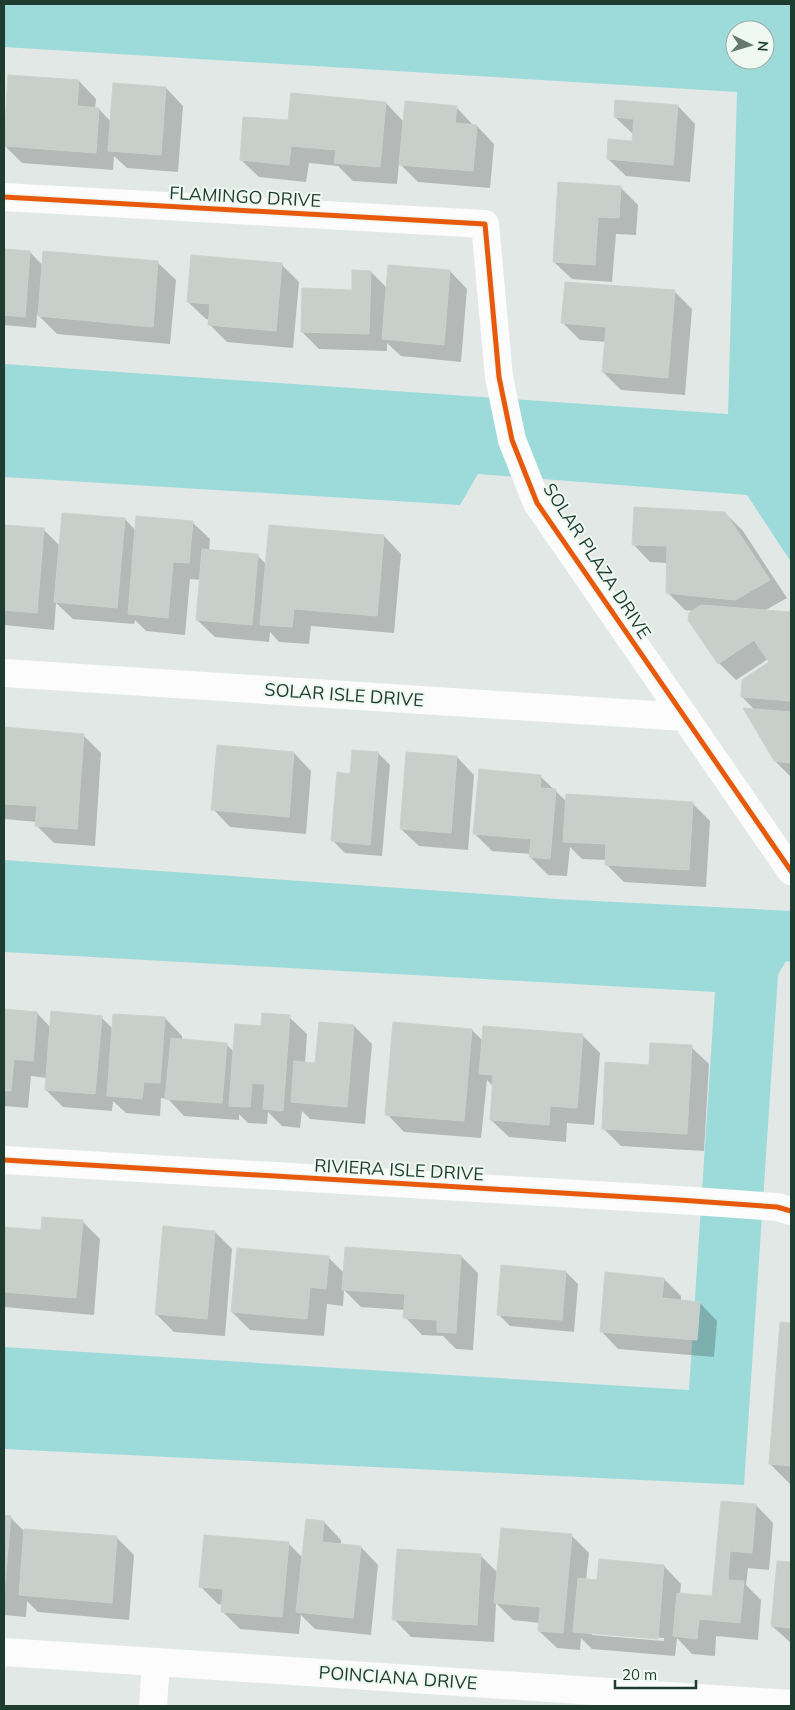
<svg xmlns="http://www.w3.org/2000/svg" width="795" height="1710" font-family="Mulish,sans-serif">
<rect width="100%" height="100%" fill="#e2e8e5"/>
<!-- water -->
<g fill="#9ddbdb" fill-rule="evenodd">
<path d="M4,4H791V562L747,495L478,474L460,505L4,477V364L728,414L737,92L4,47ZM735,30H765V60H735Z"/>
<polygon points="4,860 556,899 791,911 791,962 786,961 778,975 744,1485 4,1449 4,1347 689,1390 715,992 4,952"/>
</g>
<!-- shadow -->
<g fill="#0003" fill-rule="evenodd">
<polygon points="79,81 96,99 95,109 99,109 111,122 166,88 183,106 178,172 127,168 114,156 113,170 22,163 4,145"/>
<polygon points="386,103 404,122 456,107 474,126 477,126 494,144 490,188 418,182 399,163 397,184 353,181 338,166 309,163 306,182 259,177 241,160 289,122"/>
<polygon points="678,106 695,124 690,182 626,176 608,159 634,142 634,135 615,117"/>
<polygon points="620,187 638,205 636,235 616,234 612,282 572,279 554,262"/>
<polygon points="4,250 30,252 43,266 45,253 158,263 176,280 170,344 57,334 37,314 36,328 4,325"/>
<polygon points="281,264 299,282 293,348 227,342 209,324 210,320 206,319 188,302"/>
<polygon points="450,271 467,289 461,362 401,356 387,343 387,351 319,349 302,332 353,291 371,272 387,288"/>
<polygon points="674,291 692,309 685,395 621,390 603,372 606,342 580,340 563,323"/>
<polygon points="725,513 743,531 787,598 764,611 791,614 791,777 775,761 755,710 742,697 770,663 768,659 736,680 719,663 694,611 685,610 667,592 668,563 650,562 633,544"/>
<polygon points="125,519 136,531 192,522 210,539 209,551 257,555 267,565 384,536 401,554 394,633 311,626 309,644 279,642 270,632 269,642 215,637 197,620 201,580 190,579 185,635 146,631 135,620 134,624 73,619 56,603 54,630 4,625 4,526 44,530 60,546"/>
<polygon points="4,728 83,735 101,753 95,846 54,843 37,826 37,822 4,819"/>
<polygon points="294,753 311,771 306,834 230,827 213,809"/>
<polygon points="378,753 390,765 382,856 345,853 333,841 351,775"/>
<polygon points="457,757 474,775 468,850 419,846 401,829"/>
<polygon points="540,776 566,801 693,804 710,821 706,887 624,882 606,864 606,860 582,859 570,847 567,876 548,875 530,857 531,854 492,851 474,833"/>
<polygon points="4,1010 37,1013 51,1028 101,1017 113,1029 165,1018 182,1036 182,1040 226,1044 234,1052 262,1027 289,1017 307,1034 305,1064 316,1065 320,1023 354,1026 372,1044 365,1124 310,1119 302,1111 300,1128 282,1126 268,1112 267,1124 248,1123 239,1114 239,1120 184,1116 168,1099 161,1098 160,1116 126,1113 113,1101 112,1111 63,1107 46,1090 47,1078 31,1076 28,1108 4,1106"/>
<polygon points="472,1030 483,1041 582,1035 600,1053 594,1125 567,1123 566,1142 509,1137 491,1120 494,1087 487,1080 481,1138 404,1132 387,1114"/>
<polygon points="691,1047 709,1064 704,1151 621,1146 603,1128 650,1066"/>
<polygon points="82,1221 100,1239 94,1315 4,1307 4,1228 42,1231"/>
<polygon points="215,1232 232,1249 225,1336 174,1332 156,1314"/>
<polygon points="461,1256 478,1273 473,1350 456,1349 443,1336 422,1335 405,1317 405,1310 361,1307 344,1290 343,1306 327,1304 324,1336 250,1330 232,1312 328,1257 345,1274"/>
<polygon points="566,1272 578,1284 574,1332 510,1326 498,1314"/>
<polygon points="664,1279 681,1296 681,1301 700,1303 717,1321 714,1357 618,1349 601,1331"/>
<polygon points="781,1323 791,1324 791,1485 770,1464"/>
<path d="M722,1502L756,1505L773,1523L769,1570L748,1568L746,1585L761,1600L758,1640L716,1636L715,1656L692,1654L677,1638L675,1656L592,1649L581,1638L580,1650L557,1648L539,1631L540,1623L513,1620L496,1603L494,1642L411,1637L394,1619L480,1555L498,1573L571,1535L589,1553L586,1580L599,1581L664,1566L681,1584L680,1594L713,1597ZM592,1632L664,1638V1641L592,1635Z"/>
<polygon points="4,1516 10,1517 25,1532 116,1537 134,1555 129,1620 38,1612 27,1601 26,1617 4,1615"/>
<polygon points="324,1522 341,1540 341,1545 361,1547 378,1565 371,1635 315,1629 301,1615 299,1634 240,1629 223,1612 223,1605 218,1604 201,1587 288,1543 303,1558"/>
<polygon points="778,1562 791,1563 791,1643 772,1626"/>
</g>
<!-- building -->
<g fill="#c8cfcb" stroke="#cad1ce">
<polygon points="8,75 79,80 77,106 99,108 96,153 4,146"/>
<polygon points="113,83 166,87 161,155 108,151"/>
<polygon points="291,93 386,102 380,167 334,163 336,150 291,146 289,165 240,160 243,117 288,120"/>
<polygon points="615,100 678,105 673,165 607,159 608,139 632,141 634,119 614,117"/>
<polygon points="405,101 457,106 455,123 477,125 473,171 399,165"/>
<polygon points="558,182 621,186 619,218 598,217 595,265 553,262"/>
<polygon points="4,249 30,251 25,317 4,315"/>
<polygon points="43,251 158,261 153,327 38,316"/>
<polygon points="191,255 282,263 276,331 208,325 210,304 187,302"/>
<polygon points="388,265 450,270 444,345 382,339"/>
<polygon points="352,270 371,271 369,334 301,332 302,288 352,290"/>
<polygon points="565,282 675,290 668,378 602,372 606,327 561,323"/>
<polygon points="634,507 725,512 770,580 735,600 666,593 667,546 632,545"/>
<polygon points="62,513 125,518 117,608 54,602"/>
<polygon points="136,516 193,521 189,563 173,562 168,618 128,614"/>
<polygon points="4,525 44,528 37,613 4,610"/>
<polygon points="269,525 384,535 377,616 294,609 292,627 260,625"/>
<polygon points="202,549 258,554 252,625 196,620"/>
<polygon points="701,605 791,612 791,701 741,697 742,680 769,662 754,640 718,664 688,620 689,613"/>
<polygon points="743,708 791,712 791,763 774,761"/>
<polygon points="4,727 84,734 77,829 35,826 37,806 4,804"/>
<polygon points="217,745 294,752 289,817 211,810"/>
<polygon points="352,750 378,752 370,845 331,841 337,772 350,774"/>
<polygon points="406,752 457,756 451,833 400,829"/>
<polygon points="479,769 541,775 540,788 556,789 550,859 529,857 531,839 473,834"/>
<polygon points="566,794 693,802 689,870 605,865 606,844 563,842"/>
<polygon points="4,1009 37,1012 33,1061 14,1059 11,1091 4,1091"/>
<polygon points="51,1011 102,1016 95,1094 45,1090"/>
<polygon points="262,1013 290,1015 283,1111 263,1109 265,1084 252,1083 250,1107 229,1106 235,1024 261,1026"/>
<polygon points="113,1014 165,1017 160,1083 144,1082 142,1099 107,1096"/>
<polygon points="319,1022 354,1025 347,1107 291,1102 294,1061 315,1063"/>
<polygon points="393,1022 472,1029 464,1121 385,1115"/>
<polygon points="483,1026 583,1034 577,1108 550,1106 549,1125 490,1120 493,1075 479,1074"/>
<polygon points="171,1038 227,1043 222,1103 165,1099"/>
<polygon points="650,1043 692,1045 687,1134 602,1129 605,1062 649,1065"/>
<polygon points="42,1217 83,1220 76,1298 4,1292 4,1227 41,1230"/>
<polygon points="163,1226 215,1231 207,1319 155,1314"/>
<polygon points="345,1247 461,1255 456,1333 437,1332 437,1320 403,1318 405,1294 342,1290"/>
<polygon points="237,1248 329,1256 326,1289 310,1287 307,1319 231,1312"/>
<polygon points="501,1265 566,1271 562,1320 497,1315"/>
<polygon points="605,1272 664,1278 662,1298 700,1302 697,1340 600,1332"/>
<polygon points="780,1322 791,1323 791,1466 769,1464"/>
<polygon points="721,1501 756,1504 752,1553 730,1551 728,1580 744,1581 740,1623 699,1619 697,1639 673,1636 677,1593 712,1596"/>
<polygon points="4,1515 11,1516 4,1593"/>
<polygon points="306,1519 324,1521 322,1542 361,1546 353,1618 296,1612"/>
<polygon points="501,1528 572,1534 563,1633 538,1631 540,1607 494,1603"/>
<polygon points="24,1529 117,1536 112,1603 19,1595"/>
<polygon points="204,1535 289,1542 282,1617 221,1612 223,1589 199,1587"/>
<polygon points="397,1549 481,1554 477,1625 392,1620"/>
<polygon points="599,1559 664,1565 658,1639 573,1632 578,1578 597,1580"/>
<polygon points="777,1561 791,1562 791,1628 771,1626"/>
</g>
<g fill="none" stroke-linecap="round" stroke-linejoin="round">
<!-- minor -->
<g stroke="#fbfcfb" stroke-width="28">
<polyline points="4,197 485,224 499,377 512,440 537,503 791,871"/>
<polyline points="4,673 685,717"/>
<polyline points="4,1160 679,1200 777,1207 791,1211"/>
<polyline points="4,1652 791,1704"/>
<polyline points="153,1706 156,1662"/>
</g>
<!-- cycleway casing -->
<g stroke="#eff8f2" stroke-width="8">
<g id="cycleway">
<polyline points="4,197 485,224 499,377 512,440 537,503 791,871"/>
<polyline points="4,1160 679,1200 777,1207 791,1211"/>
</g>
</g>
<!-- cycleway -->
<use href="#cycleway" stroke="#e8590c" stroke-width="5"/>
</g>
<g text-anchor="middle" stroke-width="4" stroke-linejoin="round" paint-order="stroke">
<!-- street labels -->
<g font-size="18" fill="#1e3d30" stroke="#eff8f2">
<text transform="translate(245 197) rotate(3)" y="6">FLAMINGO DRIVE</text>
<text transform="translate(597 561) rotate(57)" y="6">SOLAR PLAZA DRIVE</text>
<text transform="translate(344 695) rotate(4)" y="6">SOLAR ISLE DRIVE</text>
<text transform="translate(399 1170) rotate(3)" y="6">RIVIERA ISLE DRIVE</text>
<text transform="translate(398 1678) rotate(4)" y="6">POINCIANA DRIVE</text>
</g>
</g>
<!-- border -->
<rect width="795" height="1710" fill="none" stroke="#1e3d30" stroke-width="10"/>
<!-- north arrow -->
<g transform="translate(750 45) rotate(95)"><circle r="24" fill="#eff8f2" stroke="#9bada4"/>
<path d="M0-4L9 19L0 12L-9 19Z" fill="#63796f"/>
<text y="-8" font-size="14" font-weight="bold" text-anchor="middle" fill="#1e3d30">N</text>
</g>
<!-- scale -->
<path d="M615 1680v8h81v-8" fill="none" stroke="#1e3d30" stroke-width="2.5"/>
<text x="622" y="1680" font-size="15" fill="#1e3d30" stroke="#eff8f2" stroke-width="4" paint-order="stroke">20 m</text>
</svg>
